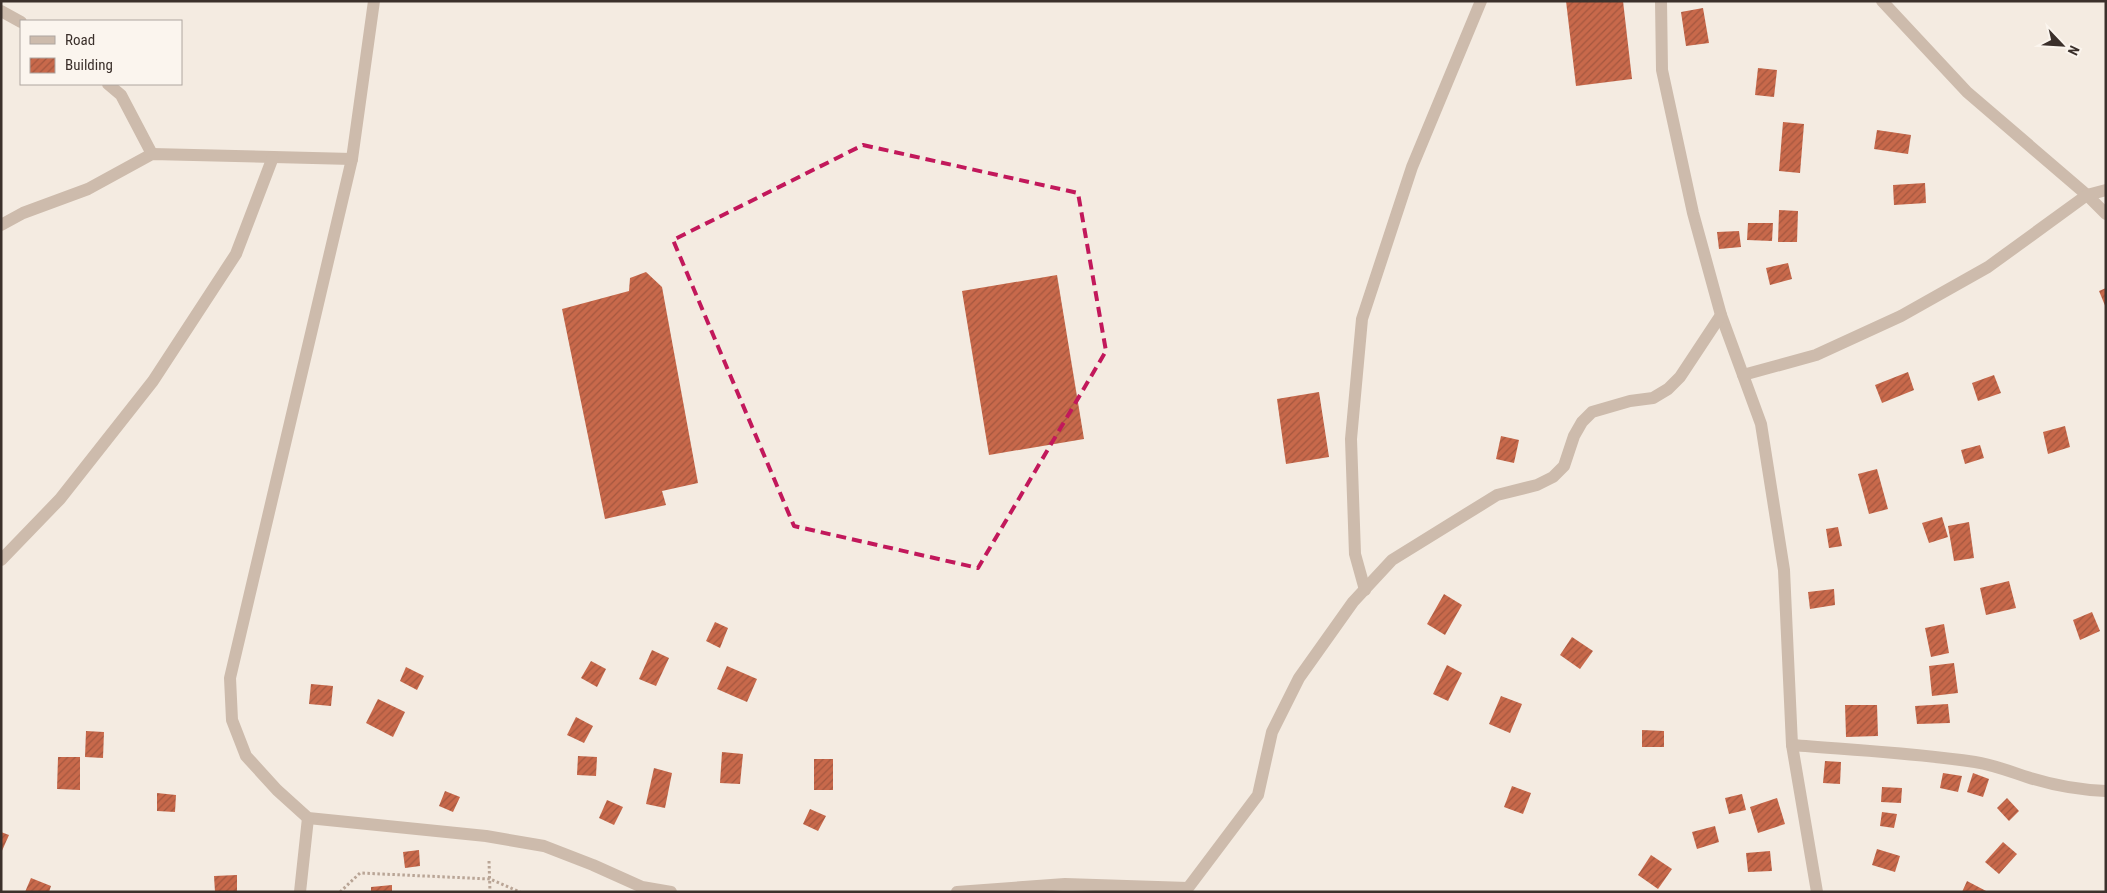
<svg xmlns="http://www.w3.org/2000/svg" width="2107" height="893" font-family="'Roboto Condensed',sans-serif">
<defs>
<pattern id="building-hatch" width="6" height="6" patternUnits="userSpaceOnUse" patternTransform="scale(1.25)"><rect width="6" height="6" fill="#c8694b"/><path d="M-1 1l2-2M0 6l6-6M5 7l2-2" fill="none" stroke="#a4573f"/></pattern>
</defs>
<rect width="100%" height="100%" fill="#f4ebe1"/>
<!-- building -->
<g fill="url(#building-hatch)">
<polygon points="1566,1 1623,1 1632,79 1576,86"/>
<polygon points="1703,8 1709,43 1686,46 1681,12"/>
<polygon points="1758,68 1777,70 1774,97 1755,95"/>
<polygon points="1783,122 1804,124 1800,173 1779,171"/>
<polygon points="1877,130 1911,135 1908,154 1874,149"/>
<polygon points="1925,183 1926,203 1894,205 1893,185"/>
<polygon points="1779,210 1798,211 1797,242 1778,242"/>
<polygon points="1748,223 1773,223 1772,241 1747,240"/>
<polygon points="1739,231 1741,247 1719,249 1717,232"/>
<polygon points="1788,263 1792,279 1770,285 1766,268"/>
<polygon points="646,272 662,287 698,483 662,491 666,505 605,519 562,309 629,291 630,278"/>
<polygon points="1057,275 1084,439 989,455 962,291"/>
<polygon points="2106,288 2106,308 2099,291"/>
<polygon points="1908,372 1914,390 1882,403 1875,385"/>
<polygon points="1994,375 2001,393 1978,401 1972,383"/>
<polygon points="1319,392 1329,457 1286,464 1277,399"/>
<polygon points="2065,426 2070,447 2048,454 2043,432"/>
<polygon points="1501,436 1519,440 1514,463 1496,459"/>
<polygon points="1980,445 1984,458 1965,464 1961,450"/>
<polygon points="1877,469 1888,509 1869,514 1858,474"/>
<polygon points="1942,517 1948,537 1929,543 1922,523"/>
<polygon points="1969,522 1974,558 1954,561 1948,526"/>
<polygon points="1838,527 1842,546 1829,548 1826,529"/>
<polygon points="2009,581 2016,608 1986,615 1980,588"/>
<polygon points="1834,589 1835,605 1810,609 1808,592"/>
<polygon points="1444,594 1462,605 1445,635 1427,624"/>
<polygon points="2092,612 2100,631 2080,640 2073,620"/>
<polygon points="715,622 728,628 720,648 706,641"/>
<polygon points="1944,624 1949,653 1931,657 1925,628"/>
<polygon points="1572,637 1593,651 1580,669 1560,655"/>
<polygon points="652,650 669,658 656,686 639,679"/>
<polygon points="591,661 606,669 597,687 581,678"/>
<polygon points="1954,663 1958,693 1932,696 1929,666"/>
<polygon points="1447,665 1462,673 1448,701 1433,694"/>
<polygon points="727,666 757,679 747,702 717,689"/>
<polygon points="406,667 424,676 417,690 400,681"/>
<polygon points="311,684 333,686 331,706 309,704"/>
<polygon points="1501,696 1522,704 1510,733 1489,724"/>
<polygon points="378,699 405,712 393,737 366,723"/>
<polygon points="1948,704 1950,723 1917,724 1915,706"/>
<polygon points="1845,705 1877,705 1878,736 1846,737"/>
<polygon points="576,717 593,726 584,743 567,735"/>
<polygon points="1642,730 1664,731 1664,747 1642,747"/>
<polygon points="86,731 104,732 103,758 85,757"/>
<polygon points="722,752 743,754 740,784 720,783"/>
<polygon points="578,756 597,757 596,776 577,775"/>
<polygon points="58,757 80,757 80,790 57,789"/>
<rect x="814" y="759" width="19" height="31"/>
<polygon points="1825,761 1841,762 1840,784 1823,783"/>
<polygon points="654,768 672,773 665,808 646,804"/>
<polygon points="1943,773 1962,776 1958,792 1940,788"/>
<polygon points="1973,773 1989,779 1983,797 1967,792"/>
<polygon points="1512,786 1531,793 1523,814 1504,807"/>
<polygon points="1882,787 1902,788 1901,803 1881,802"/>
<polygon points="445,791 460,797 453,812 439,806"/>
<polygon points="157,793 176,795 175,812 157,811"/>
<polygon points="1742,794 1746,810 1729,814 1725,798"/>
<polygon points="1777,798 1785,824 1758,833 1750,807"/>
<polygon points="2007,798 2019,811 2009,821 1997,808"/>
<polygon points="607,800 623,807 614,825 599,818"/>
<polygon points="810,809 826,816 818,831 803,824"/>
<polygon points="1882,812 1897,814 1894,828 1880,826"/>
<polygon points="1715,826 1719,842 1697,849 1692,832"/>
<polygon points="1,832 9,835 1,853"/>
<polygon points="2003,842 2017,854 1999,874 1985,862"/>
<polygon points="1877,849 1900,856 1895,872 1872,865"/>
<polygon points="419,850 420,866 405,868 403,852"/>
<polygon points="1770,851 1772,871 1748,872 1746,853"/>
<polygon points="1651,855 1672,869 1658,889 1638,875"/>
<polygon points="237,875 237,892 215,892 214,876"/>
<polygon points="31,878 51,886 49,892 25,892"/>
<polygon points="1967,881 1988,892 1962,892"/>
<polygon points="392,885 392,892 371,892 371,887"/>
</g>
<g fill="none" stroke-linecap="round" stroke-linejoin="round">
<!-- path -->
<g stroke="#b9a596" stroke-width="3" stroke-dasharray="2.5 2.5" stroke-linecap="butt">
<polyline points="489,861 490,892"/>
<polyline points="340,892 360,873 490,879 520,892"/>
</g>
<!-- street -->
<g stroke="#cdbbac" stroke-width="12">
<polyline points="374,1 352,159 230,678 232,720 246,756 277,790 308,818 486,836 544,846 593,865 642,887 671,892"/>
<polyline points="1661,1 1662,70 1693,213 1721,315 1761,424 1784,570 1792,745 1817,892"/>
<polyline points="1882,1 1967,92 2087,195 2106,214"/>
<polyline points="1,11 21,22"/>
<polyline points="108,84 121,95 152,154"/>
<polyline points="1,225 23,213 88,189 152,154 352,159"/>
<polyline points="1743,375 1816,355 1901,316 1988,267 2087,195 2106,190"/>
<polyline points="1,560 60,499 153,381 236,254 273,157"/>
<polyline points="1365,590 1355,554 1351,439 1362,319 1412,167 1481,1"/>
<path d="M1792,745C1853,750 1915,753 1975,762C1994,765 2009,771 2027,777C2052,785 2079,790 2106,791"/>
<polyline points="300,892 308,818"/>
<polyline points="957,892 1065,884 1188,888 1258,795 1272,732 1299,678 1353,602 1392,560 1497,495 1537,485 1553,477 1564,466 1574,436 1582,422 1592,412 1630,401 1653,398 1668,389 1680,377 1721,315"/>
</g>
</g>
<!-- marked area -->
<path fill="none" stroke="#c2185b" stroke-width="4" stroke-dasharray="10 6" stroke-linejoin="round" d="M863,145L1078,193L1106,351L978,568L794,526L673,240Z"/>
<!-- border -->
<rect width="2107" height="893" fill="none" stroke="#3b302b" stroke-width="5"/>
<!-- legend -->
<rect x="20" y="20" width="162" height="65" fill="#fbf5ee" stroke="#aea6a0"/>
<rect x="30" y="36" width="25" height="8" fill="#cdbbac" stroke="#aea6a0"/>
<text x="65" y="45" font-size="15" fill="#3b302b">Road</text>
<rect x="30" y="58" width="25" height="15" fill="url(#building-hatch)" stroke="#aea6a0"/>
<text x="65" y="70" font-size="15" fill="#3b302b">Building</text>
<!-- north arrow -->
<g transform="translate(2062 45) rotate(115)" stroke="#fbf5ee" stroke-width="4" paint-order="stroke">
<path d="M0-4L9 19L0 12L-9 19Z" fill="#3b302b"/>
<text y="-8" font-size="14" font-weight="bold" text-anchor="middle" fill="#3b302b">N</text>
</g>
</svg>
